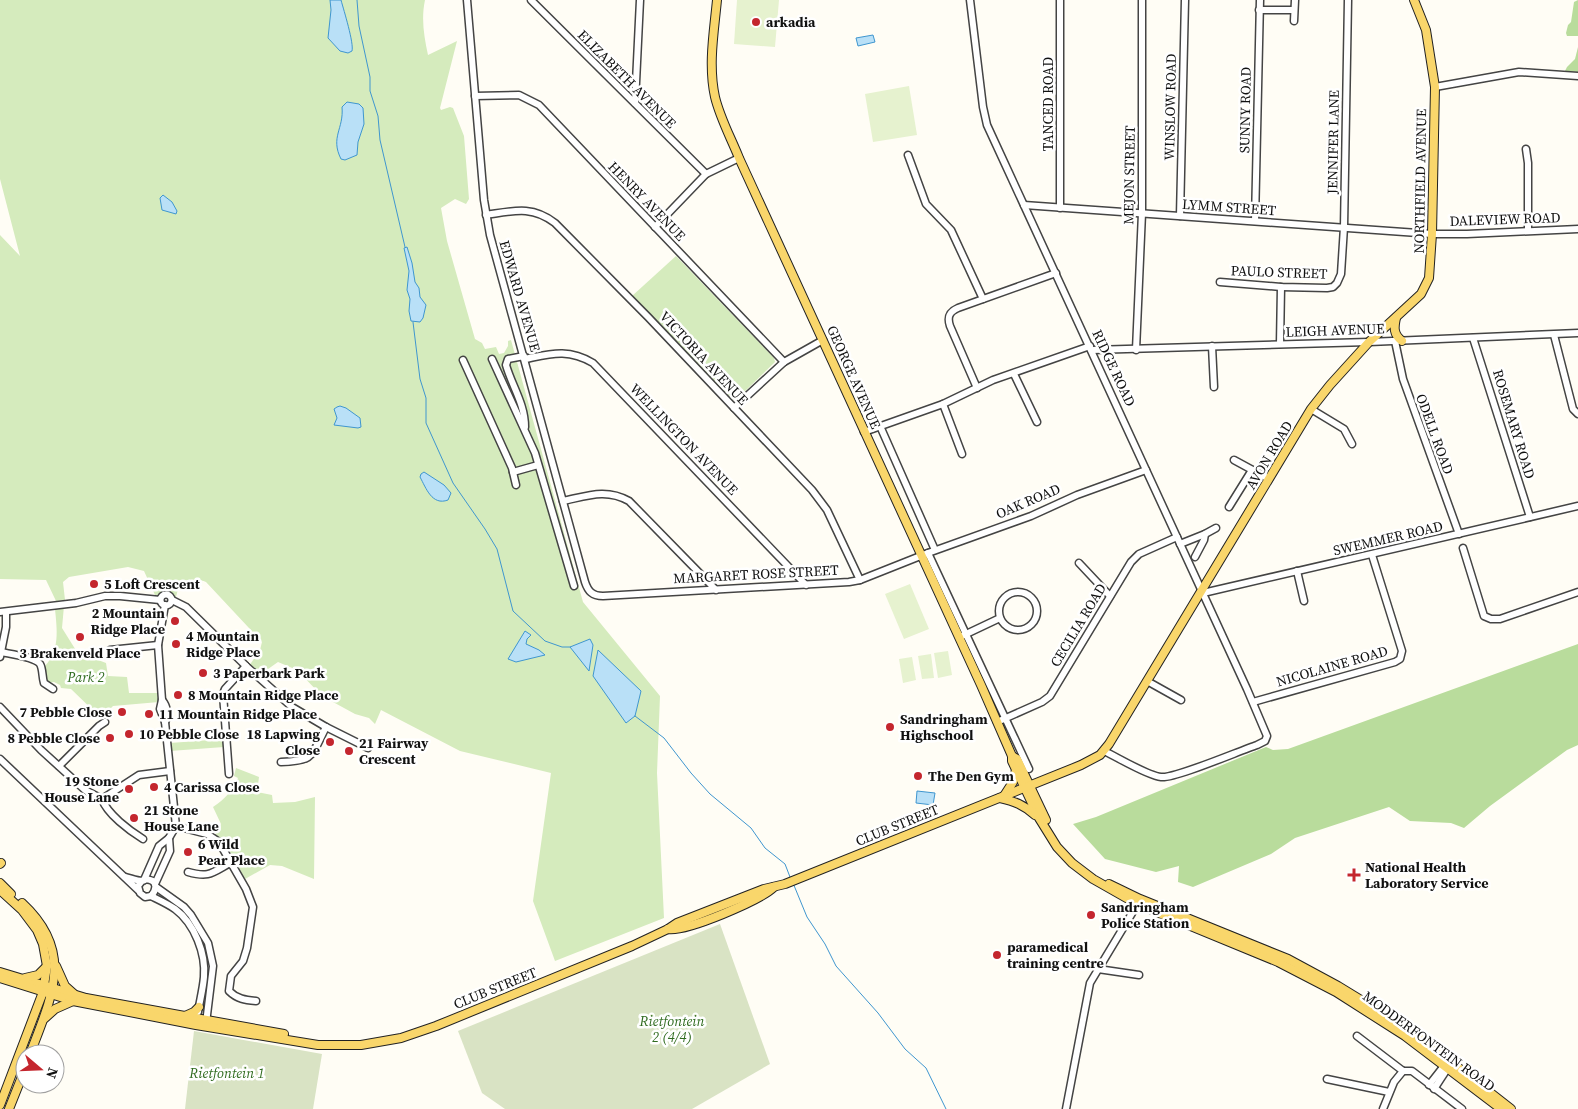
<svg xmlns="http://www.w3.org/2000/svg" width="1578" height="1109" font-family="'Source Serif 4',serif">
<rect width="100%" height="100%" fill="#fffdf5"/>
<!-- green -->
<g fill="#d5ebbd">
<path d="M0,0H425C421,19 424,36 428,55L457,41L440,108L441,110L450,107L453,108L464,136L469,199L466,204L455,199L441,208L447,241L475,339L482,343L485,349L496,347L499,354L504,353L508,346V341L511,340L583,602L660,696L657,773L664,918L555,961L533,901L551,773L460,751L381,710L375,724L369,718L355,714L322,696L297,670L278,662L261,674L249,666L260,650L262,642L206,582C196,578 189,581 179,585L176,597L167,591L160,596L155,595L144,571L128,567L69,577L63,582L65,600L56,601L46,580L0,579V235L20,256L0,179Z"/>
<polygon points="676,256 774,358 775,362 737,399 733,400 632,296"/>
<path d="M64,606L62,628L77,652L106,663L108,676L127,677L129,693H158L159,702L113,706L101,718L71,689L61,688L60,685L54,682L47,683L45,666C60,650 57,630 55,609Z"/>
<polygon points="224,739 224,747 170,751 170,743"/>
<path d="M236,768L259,777L257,792L272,795L273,803L295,802L315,797L314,879L282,866L270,865L245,879L225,843L215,835L221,824L213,807C225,799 232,791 238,778L234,776Z"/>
</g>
<!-- forest -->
<g fill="#b9dc9c">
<polygon points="1578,0 1578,36 1567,36 1566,33 1568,25 1571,22 1574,2"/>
<polygon points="1578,47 1578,72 1565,71 1567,67 1575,59"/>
<polygon points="1578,644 1578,745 1567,750 1490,806 1464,828 1451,823 1410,821 1389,807 1295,838 1271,854 1193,887 1178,882 1179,866 1156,872 1105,859 1073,824 1096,817 1266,747 1273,750 1288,749"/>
</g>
<!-- cemetery -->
<g fill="#d9e3c4">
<polygon points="720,924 770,1064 692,1109 505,1109 482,1093 458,1031"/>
<polygon points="194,1031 322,1054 313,1109 185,1109"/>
</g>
<!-- pitch -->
<g fill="#e6f2cf">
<polygon points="737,0 779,0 775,47 734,44"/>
<polygon points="909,86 917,135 873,142 865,94"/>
<polygon points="910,584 929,629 904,639 885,594"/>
<polygon points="948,651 952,675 938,678 934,653"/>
<polygon points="931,654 934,678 922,679 918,656"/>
<polygon points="912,657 916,680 903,683 899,659"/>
</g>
<!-- water -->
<g fill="#b9e0f7" stroke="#3f96cf">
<path d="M330,0H341C344,11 354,43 352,51L348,53L340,51L328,38L331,10Z"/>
<polygon points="873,35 875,42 858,46 856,38"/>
<path d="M347,102L359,104L363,108L364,124L358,142L357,155L345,160L341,159C330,137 344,129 342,107Z"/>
<polygon points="163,195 172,202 177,211 176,214 162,210 160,198"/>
<polygon points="407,247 412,263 415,282 419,288 420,297 426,305 423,318 420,322 411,321 409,311 410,299 407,290 409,271 404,248"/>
<polygon points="340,406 346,408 360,418 361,427 358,428 334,425 337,418 334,409 337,407"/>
<path d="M424,472L444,485L451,493L448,500C432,506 426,488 420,477L421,474Z"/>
<polygon points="525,631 531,635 527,639 526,644 539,650 545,655 516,662 508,659"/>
<polygon points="590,639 593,645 589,671 570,647"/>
<polygon points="598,650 641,691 635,716 626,723 593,676"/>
<polygon points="917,791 935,793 933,805 916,803"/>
</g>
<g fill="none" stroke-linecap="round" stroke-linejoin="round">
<!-- stream -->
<g stroke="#3f96cf" stroke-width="1">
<polyline points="357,0 359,26 370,77 370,91 378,116 380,140 405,247"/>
<polyline points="413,322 420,379 426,398 426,423 453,483 485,529 497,549 513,611 545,641 562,647 570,647"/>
<polyline points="635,716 664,738 691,773 710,794 751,828 765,848 785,864 790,877"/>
<polyline points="793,883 807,917 825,944 836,966 878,1013 905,1049 926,1068 946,1109"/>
</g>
<!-- minor casing -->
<g stroke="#444" stroke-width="9">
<g id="minor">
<path d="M467,0L484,200L490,235L585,582C588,591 592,596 603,596L849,582L860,580L928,553L1031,516L1077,495L1146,470"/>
<polyline points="531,0 706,174"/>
<path d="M970,0L983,107L987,125L1247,689L1267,736L1265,741L1257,745C1239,751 1174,779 1161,777C1148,776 1117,757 1104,751"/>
<polyline points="1060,0 1060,208"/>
<polyline points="1259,10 1294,10"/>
<polyline points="1294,21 1295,0"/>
<polyline points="1435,87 1519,72 1578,76"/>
<polyline points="475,96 519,95 539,105 784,362"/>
<polyline points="635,103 640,0"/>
<polyline points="1526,149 1528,163 1528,230"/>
<polyline points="908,155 926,204 951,230 983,299"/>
<polyline points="1024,205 1432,234 1467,234 1578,229"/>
<path d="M486,215C513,211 532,205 555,223L648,317L812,490L827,510L860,580"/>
<polyline points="1180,216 1185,0"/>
<polyline points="1255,221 1260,0"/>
<polyline points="655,227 706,174 739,158"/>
<polyline points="1220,282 1281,287 1327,288 1333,287 1337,283 1341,274 1344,227 1348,0"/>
<polyline points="1554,335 1573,409 1578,414"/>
<polyline points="1473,338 1530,517"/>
<polyline points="1395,341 1403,379 1459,534"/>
<polyline points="1280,344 1281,287"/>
<polyline points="1212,346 1214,387"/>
<polyline points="1092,350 1369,342 1578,333"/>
<polyline points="1136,350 1142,213 1142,0"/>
<path d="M524,356L508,359L506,365C512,386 525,404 525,427"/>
<polyline points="492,359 535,453 574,586"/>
<path d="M525,359C550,354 568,348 593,363L806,585"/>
<polyline points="463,360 512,468 516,485"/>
<polyline points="1014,374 1037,422"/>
<path d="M977,388L950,326C947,317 949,312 958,308L1056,273"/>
<polyline points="943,404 962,454"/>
<polyline points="734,408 784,362 823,340"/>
<polyline points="1311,409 1344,429 1352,444"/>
<polyline points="880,426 935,550"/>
<polyline points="864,432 943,404 993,380 1090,346"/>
<polyline points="1234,460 1269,479"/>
<polyline points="513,472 538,465"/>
<path d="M563,501C587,496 606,488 629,501L716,590"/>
<polyline points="1229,507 1252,470"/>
<polyline points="1180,544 1205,534 1216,528"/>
<polyline points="1463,548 1484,616 1491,619 1500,619 1578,592"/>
<polyline points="928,553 1029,769"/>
<polyline points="1195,557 1204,540 1205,534"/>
<polyline points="1079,563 1110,596"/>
<polyline points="1297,571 1304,601"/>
<circle cx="1018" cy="611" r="19"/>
<polyline points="1203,593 1578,506"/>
<circle cx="166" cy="600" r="5.5"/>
<polyline points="172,600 186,607 246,666 292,707 326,727 368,748"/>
<polyline points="0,612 76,603 105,596 120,596 160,600"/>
<polyline points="962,636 1000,618"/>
<path d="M1,652C10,654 35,657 40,664C43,669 42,677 44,683L53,689"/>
<polyline points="102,655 110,650 158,645"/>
<polyline points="0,657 6,627 6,612"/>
<polyline points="1147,681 1181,700"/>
<path d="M162,700C167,706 169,715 165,722"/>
<polyline points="1253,702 1395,662 1400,659 1402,651 1372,555"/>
<polyline points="0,707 41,750 85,790 102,799"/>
<polyline points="997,722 1042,702 1050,696 1131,562 1139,554 1177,537"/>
<polyline points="0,759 138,890"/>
<path d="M281,762C315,761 311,756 326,727"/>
<polyline points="59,766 99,726 105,722"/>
<polyline points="229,774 223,694 225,689 246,666"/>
<polyline points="102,799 139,775 170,771"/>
<path d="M102,799C107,814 130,831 143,839"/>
<path d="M176,826L207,834L219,842L246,889L253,907L247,948L243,961L231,976L229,991C237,999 245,1000 256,1001"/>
<path d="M188,872C209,878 212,873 230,863"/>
<path d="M125,877C130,878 137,881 142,881C147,880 144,878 150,880C158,882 156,891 151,896L145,897L140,893L138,886L142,881"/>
<polyline points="144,880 159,846 169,838 176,826 165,722 160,709 162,700 158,645 165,605"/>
<polyline points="155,884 170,851 169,838"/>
<polyline points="156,887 184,907 191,915 208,943 213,966 206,1023"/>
<path d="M151,896C159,900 168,904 175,909C195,924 206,954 204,977C203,989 200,1000 198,1012"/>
<polyline points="1098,969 1139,975"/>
<polyline points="1357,1036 1403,1071"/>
<polyline points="1403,1071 1412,1071 1462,1109"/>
<polyline points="1327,1079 1389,1092"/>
<polyline points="1429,1085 1447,1062"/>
<polyline points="1434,1089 1449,1066"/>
<polyline points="1066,1109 1090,983 1140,900"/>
<polyline points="1383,1109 1394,1082 1403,1071"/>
</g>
</g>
<!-- major casing -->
<g stroke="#222" stroke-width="10">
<g id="major">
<path d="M717,0C714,32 708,65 715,97C720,118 731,138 739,158L981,685L1012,756V761L1039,818L1057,847L1072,863L1093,879L1137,904L1278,962L1336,992L1405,1036L1501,1109"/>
<path d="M1396,318C1394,327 1393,334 1402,341"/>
<polyline points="1012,756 1017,759 1046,820"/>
<polyline points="1004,796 1013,782 1016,770"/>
<path d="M1000,798C1014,801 1024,805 1035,815"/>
<polyline points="0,864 1,863"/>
<polyline points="0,883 11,894"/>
<polyline points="1109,884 1140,899 1288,959 1338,986 1410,1030 1511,1109"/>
<polyline points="0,890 22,910 37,930 43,944 47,966 43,992 0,1105"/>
<path d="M22,903C75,952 52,996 30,1054"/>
<path d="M668,929C686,932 761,900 774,887"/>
<polyline points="56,966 65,986 74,994"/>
<polyline points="0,972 86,998 284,1034"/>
<polyline points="0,978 73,1001 196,1025 318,1045 361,1045 401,1038 436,1026 632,946 668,929 677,923 764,889 785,884 1081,765 1100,755 1109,744 1311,409 1330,385 1369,342 1421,294 1429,278 1432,234 1435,87 1426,30 1414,0"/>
<polyline points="25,978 38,975 47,966"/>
<polyline points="185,1016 194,1012 199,1007"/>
<polyline points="45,1018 55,1009 73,1001"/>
<polyline points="9,1109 25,1069"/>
</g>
</g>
<!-- minor -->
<use href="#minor" stroke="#fff" stroke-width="6"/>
<!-- major -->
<use href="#major" stroke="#f9d66b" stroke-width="8"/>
</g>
<!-- markers -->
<g fill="#c4262e" stroke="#fff" stroke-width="2">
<circle cx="756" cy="22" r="5"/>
<circle cx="94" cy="584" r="5"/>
<circle cx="175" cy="621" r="5"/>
<circle cx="80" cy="637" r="5"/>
<circle cx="176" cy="644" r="5"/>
<circle cx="203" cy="673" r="5"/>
<circle cx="178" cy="695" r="5"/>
<circle cx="122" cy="712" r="5"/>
<circle cx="149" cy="714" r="5"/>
<circle cx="890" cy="727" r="5"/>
<circle cx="129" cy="734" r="5"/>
<circle cx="110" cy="738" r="5"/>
<circle cx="330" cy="742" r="5"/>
<circle cx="349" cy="751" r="5"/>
<circle cx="918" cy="776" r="5"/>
<circle cx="154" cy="787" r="5"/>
<circle cx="129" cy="789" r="5"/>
<circle cx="134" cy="818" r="5"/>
<circle cx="188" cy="852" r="5"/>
<path d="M1351.5 867.5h5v5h5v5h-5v5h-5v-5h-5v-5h5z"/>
<circle cx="1091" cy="915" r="5"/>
<circle cx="997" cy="955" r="5"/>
</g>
<g text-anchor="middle" stroke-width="5" stroke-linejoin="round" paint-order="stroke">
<!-- poi labels -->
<g font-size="14" font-weight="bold" fill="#111" stroke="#fff" text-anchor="start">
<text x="766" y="27">arkadia</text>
<text x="104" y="589">5 Loft Crescent</text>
<text x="165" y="618" text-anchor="end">2 Mountain<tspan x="165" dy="16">Ridge Place</tspan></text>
<text x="186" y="641">4 Mountain<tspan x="186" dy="16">Ridge Place</tspan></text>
<text x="80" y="658" text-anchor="middle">3 Brakenveld Place</text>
<text x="213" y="678">3 Paperbark Park</text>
<text x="188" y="700">8 Mountain Ridge Place</text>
<text x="112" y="717" text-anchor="end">7 Pebble Close</text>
<text x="159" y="719">11 Mountain Ridge Place</text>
<text x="900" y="724">Sandringham<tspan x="900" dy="16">Highschool</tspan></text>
<text x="139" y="739">10 Pebble Close</text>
<text x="320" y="739" text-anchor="end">18 Lapwing<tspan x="320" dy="16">Close</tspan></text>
<text x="100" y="743" text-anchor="end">8 Pebble Close</text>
<text x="359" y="748">21 Fairway<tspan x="359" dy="16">Crescent</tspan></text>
<text x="928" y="781">The Den Gym</text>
<text x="119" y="786" text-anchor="end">19 Stone<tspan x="119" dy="16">House Lane</tspan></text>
<text x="164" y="792">4 Carissa Close</text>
<text x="144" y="815">21 Stone<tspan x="144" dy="16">House Lane</tspan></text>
<text x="198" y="849">6 Wild<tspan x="198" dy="16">Pear Place</tspan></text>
<text x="1365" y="872">National Health<tspan x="1365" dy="16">Laboratory Service</tspan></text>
<text x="1101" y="912">Sandringham<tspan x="1101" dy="16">Police Station</tspan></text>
<text x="1007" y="952">paramedical<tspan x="1007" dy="16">training centre</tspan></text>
</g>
<!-- street labels -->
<g font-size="14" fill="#111" stroke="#fff">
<text transform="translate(627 79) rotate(45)" y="5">ELIZABETH AVENUE</text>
<text transform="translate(1048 104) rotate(-90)" y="5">TANCED ROAD</text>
<text transform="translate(1170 107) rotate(-89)" y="5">WINSLOW ROAD</text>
<text transform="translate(1245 110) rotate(-89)" y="5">SUNNY ROAD</text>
<text transform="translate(1333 142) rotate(-89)" y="5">JENNIFER LANE</text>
<text transform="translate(1129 175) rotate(-89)" y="5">MEJON STREET</text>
<text transform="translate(1420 181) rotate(-89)" y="5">NORTHFIELD AVENUE</text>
<text transform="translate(647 201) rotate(46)" y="5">HENRY AVENUE</text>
<text transform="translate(1229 207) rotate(4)" y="5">LYMM STREET</text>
<text transform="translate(1505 219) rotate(-2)" y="5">DALEVIEW ROAD</text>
<text transform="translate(1279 272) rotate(2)" y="5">PAULO STREET</text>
<text transform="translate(520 296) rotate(74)" y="5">EDWARD AVENUE</text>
<text transform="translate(1335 330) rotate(-2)" y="5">LEIGH AVENUE</text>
<text transform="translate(704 358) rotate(47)" y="5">VICTORIA AVENUE</text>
<text transform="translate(1114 368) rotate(65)" y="5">RIDGE ROAD</text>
<text transform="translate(854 377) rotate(66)" y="5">GEORGE AVENUE</text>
<text transform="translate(1514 424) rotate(73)" y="5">ROSEMARY ROAD</text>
<text transform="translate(1435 434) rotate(70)" y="5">ODELL ROAD</text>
<text transform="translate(684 439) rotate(46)" y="5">WELLINGTON AVENUE</text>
<text transform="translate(1269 455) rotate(-59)" y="5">AVON ROAD</text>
<text transform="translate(1028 501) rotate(-23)" y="5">OAK ROAD</text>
<text transform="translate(1388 538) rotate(-13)" y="5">SWEMMER ROAD</text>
<text transform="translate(756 574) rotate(-3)" y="5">MARGARET ROSE STREET</text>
<text transform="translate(1078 625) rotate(-59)" y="5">CECILIA ROAD</text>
<text transform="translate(1332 666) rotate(-16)" y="5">NICOLAINE ROAD</text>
<text transform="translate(897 825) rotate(-22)" y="5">CLUB STREET</text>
<text transform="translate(495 988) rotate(-22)" y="5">CLUB STREET</text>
<text transform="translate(1429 1041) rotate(36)" y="5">MODDERFONTEIN ROAD</text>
</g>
<!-- park labels -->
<g font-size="14" font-style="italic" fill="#2f6b1f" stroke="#fff">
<text x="86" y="682">Park 2</text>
<text x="672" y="1026">Rietfontein<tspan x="672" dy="16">2 (4/4)</tspan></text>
<text x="227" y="1078">Rietfontein 1</text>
</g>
</g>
<!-- north arrow -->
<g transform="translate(40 1069) rotate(109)"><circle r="24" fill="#ffffff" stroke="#a0a0a0"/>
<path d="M0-4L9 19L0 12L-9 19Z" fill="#c4262e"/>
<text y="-8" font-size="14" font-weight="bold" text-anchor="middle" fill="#111111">N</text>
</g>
</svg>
